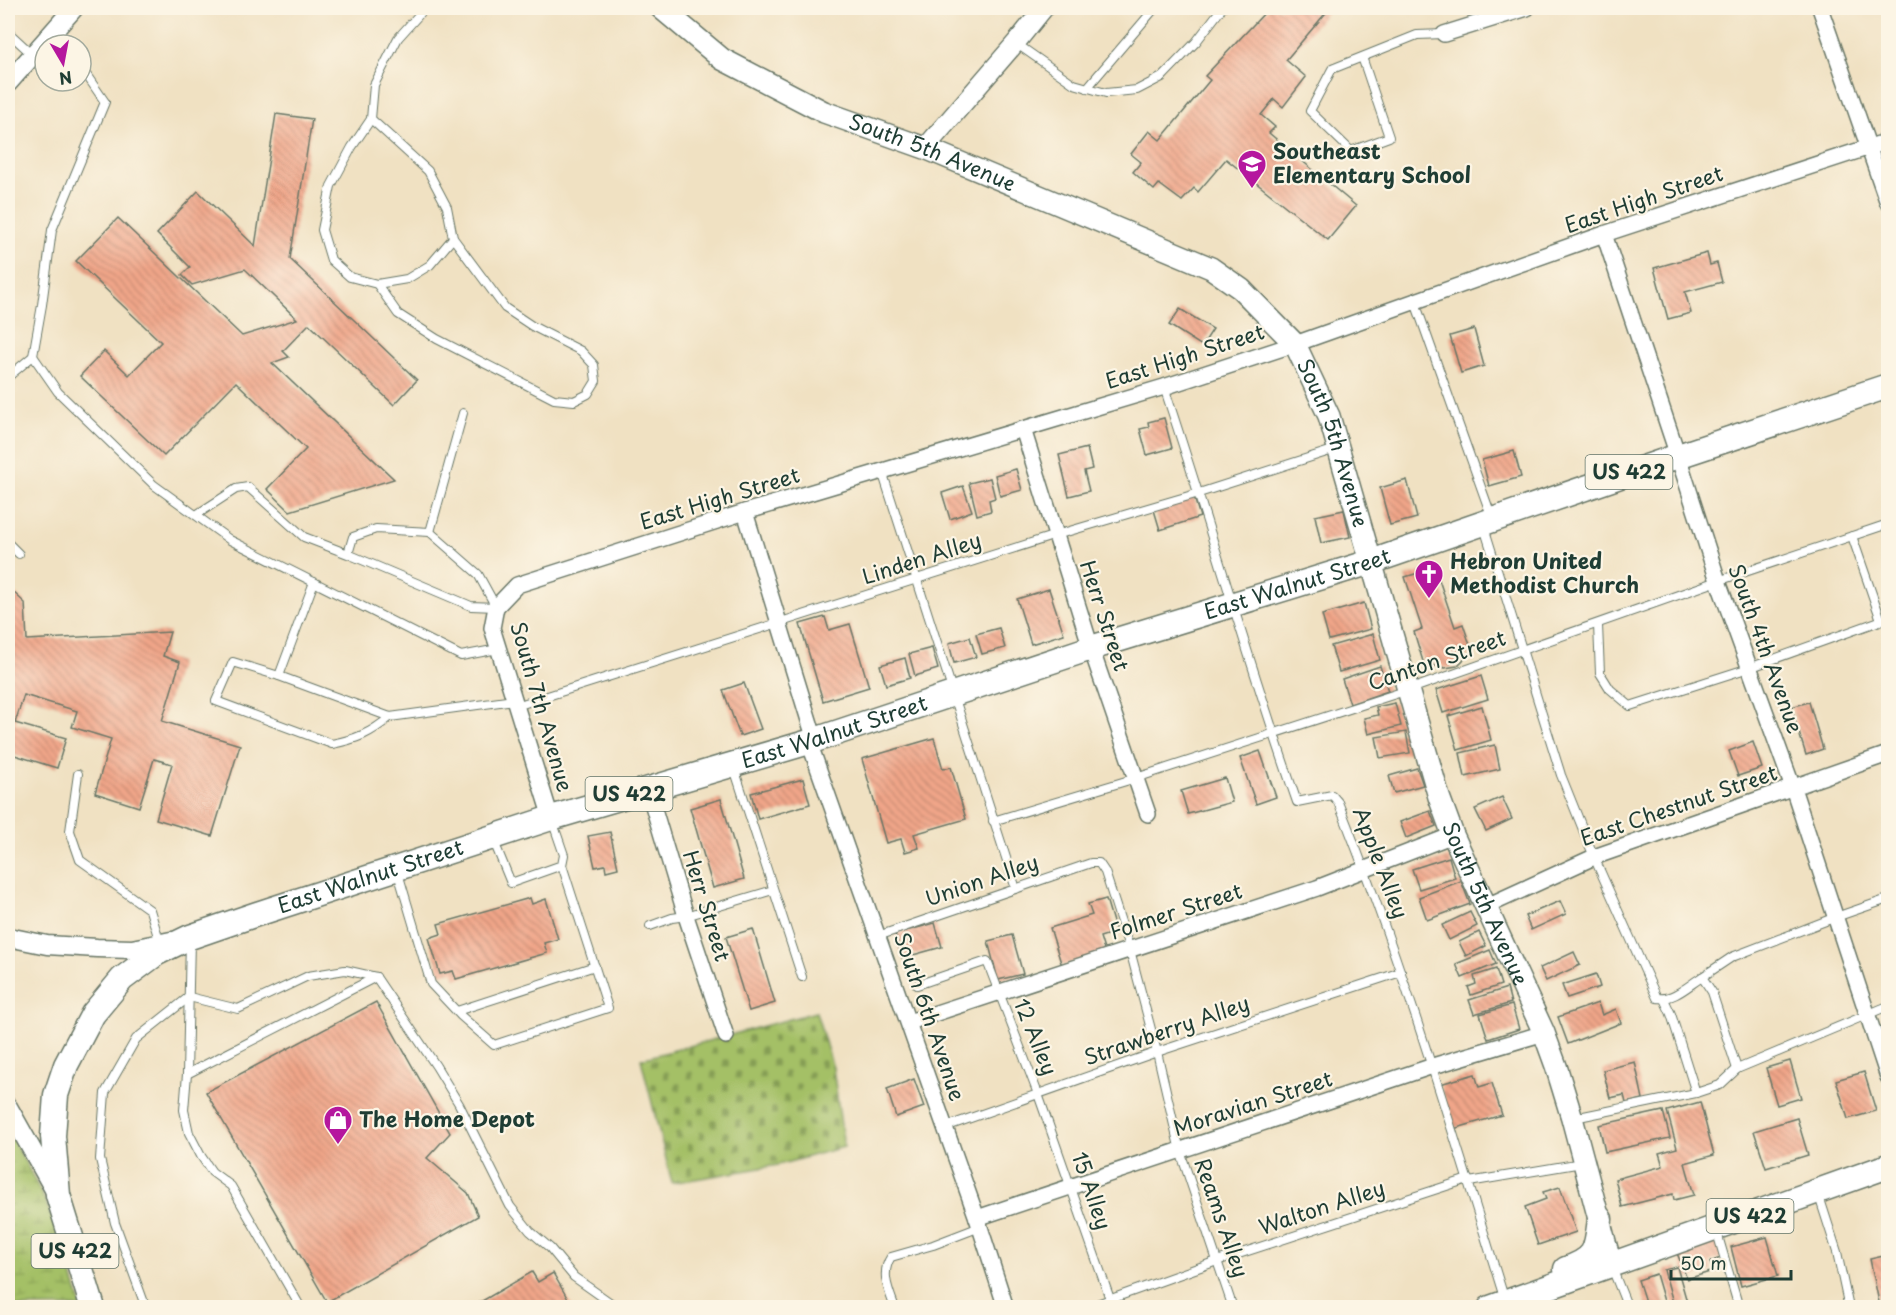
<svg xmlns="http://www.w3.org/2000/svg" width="1896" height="1315" font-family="'Playpen Sans',sans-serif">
<defs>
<pattern id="wetland-marsh" width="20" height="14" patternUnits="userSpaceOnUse" patternTransform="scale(1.5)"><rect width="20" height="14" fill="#a4c066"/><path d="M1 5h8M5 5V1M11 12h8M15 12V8" fill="none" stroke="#859d55"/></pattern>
<pattern id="cemetery-stones" width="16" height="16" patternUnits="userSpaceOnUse" patternTransform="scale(1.5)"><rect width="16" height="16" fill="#a4c066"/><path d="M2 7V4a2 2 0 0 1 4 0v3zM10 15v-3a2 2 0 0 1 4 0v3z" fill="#859d55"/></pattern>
<pattern id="building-back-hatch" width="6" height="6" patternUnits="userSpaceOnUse" patternTransform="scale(1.5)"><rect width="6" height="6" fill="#f1a689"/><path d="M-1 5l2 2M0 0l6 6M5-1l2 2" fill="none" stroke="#c38871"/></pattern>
</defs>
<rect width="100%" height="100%" fill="#fcf5e5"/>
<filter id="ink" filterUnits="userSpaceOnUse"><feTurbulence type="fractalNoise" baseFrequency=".0167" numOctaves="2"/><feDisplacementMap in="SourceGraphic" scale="12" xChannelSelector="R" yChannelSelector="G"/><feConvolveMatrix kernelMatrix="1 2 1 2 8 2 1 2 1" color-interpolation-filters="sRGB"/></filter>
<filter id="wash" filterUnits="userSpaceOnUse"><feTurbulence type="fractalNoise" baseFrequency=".008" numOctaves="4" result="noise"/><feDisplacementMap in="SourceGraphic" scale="24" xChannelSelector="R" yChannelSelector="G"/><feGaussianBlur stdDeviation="1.35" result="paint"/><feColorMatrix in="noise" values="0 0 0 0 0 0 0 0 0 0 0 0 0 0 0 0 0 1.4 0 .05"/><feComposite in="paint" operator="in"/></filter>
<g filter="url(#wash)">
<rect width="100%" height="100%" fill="#f0e1c2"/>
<!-- wetland -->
<path fill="url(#wetland-marsh)" stroke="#627e4d" stroke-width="1.5" d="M8,1131C22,1156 37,1182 49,1210C62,1241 72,1275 82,1307H8Z"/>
<!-- cemetery -->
<polygon fill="url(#cemetery-stones)" stroke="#627e4d" stroke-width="1.5" points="816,1012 833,1068 844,1147 778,1165 672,1183 641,1059"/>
<g id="blocks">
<!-- building -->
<g fill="url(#building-back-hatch)">
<polygon points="1269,8 1330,8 1286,60 1306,77 1283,107 1274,99 1261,115 1275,127 1269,133 1356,206 1328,240 1226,159 1198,192 1194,188 1182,201 1159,184 1154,190 1133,172 1141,162 1131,154 1149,131 1160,140 1210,80 1205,76"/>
<polygon points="276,114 312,119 290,259 417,380 394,405 309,324 283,351 289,357 272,363 394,479 290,511 267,489 306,449 236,382 164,456 80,376 104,351 129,375 161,342 76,261 118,218 242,336 297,319 245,269 192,285 182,275 190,267 157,234 198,191 255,246"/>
<polygon points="1707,253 1710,265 1717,263 1722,282 1685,292 1691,313 1668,319 1654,268"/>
<polygon points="1180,309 1213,329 1202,346 1169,325"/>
<polygon points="1474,329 1484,366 1461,373 1450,336"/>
<polygon points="1164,418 1172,448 1147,455 1140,429 1149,427 1148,422"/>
<polygon points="1087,448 1092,469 1084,471 1089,491 1069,496 1059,455"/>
<polygon points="1514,451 1521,477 1489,486 1482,460"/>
<polygon points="1016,469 1022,490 1000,496 995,475"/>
<polygon points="990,478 995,498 989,500 991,511 977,515 969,483"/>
<polygon points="1407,480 1417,518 1390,525 1380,488"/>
<polygon points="963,486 972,511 950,519 942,493"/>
<polygon points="1194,497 1200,517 1160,530 1154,510"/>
<polygon points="1344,510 1350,537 1321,543 1315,516"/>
<polygon points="1435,568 1455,627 1463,624 1473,654 1465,655 1466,657 1457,666 1445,668 1433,665 1425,668 1414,632 1422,629 1405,577"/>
<polygon points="10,589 25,603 27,640 170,632 163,656 180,662 162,721 240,745 212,836 156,819 172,764 154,759 139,807 95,793 111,739 72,727 77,711 24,695 15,723 66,738 57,768 8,753 8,598"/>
<polygon points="1049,589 1064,634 1031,644 1017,599"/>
<polygon points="1364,603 1371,629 1329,640 1322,615"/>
<polygon points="825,617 829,630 850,624 869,687 823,701 800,624"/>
<polygon points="999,628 1005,648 982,654 976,634"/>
<polygon points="1373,634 1380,660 1339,672 1331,646"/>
<polygon points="970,637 976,657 954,663 949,643"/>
<polygon points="932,648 938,669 915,676 909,654"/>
<polygon points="905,658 910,678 886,685 880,665"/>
<polygon points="1380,666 1388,691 1350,704 1342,679"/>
<polygon points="1481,676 1488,699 1443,713 1436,690"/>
<polygon points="744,683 761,729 740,736 723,690"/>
<polygon points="1809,702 1823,749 1806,755 1791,707"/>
<polygon points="1395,703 1401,726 1368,734 1364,718 1378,715 1376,707"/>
<polygon points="1482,706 1491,740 1458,750 1448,716"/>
<polygon points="1406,732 1410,753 1380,758 1376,737"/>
<polygon points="934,738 943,769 951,767 966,819 914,834 919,848 905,852 901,839 886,843 862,759"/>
<polygon points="1753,742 1762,768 1738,776 1729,751"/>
<polygon points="1495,745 1500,769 1465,777 1460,753"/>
<polygon points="1260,751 1276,797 1256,804 1240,758"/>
<polygon points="1417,768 1423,785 1394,793 1389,776"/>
<polygon points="1225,778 1232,802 1188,814 1181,791"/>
<polygon points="803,779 810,804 758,819 751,793"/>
<polygon points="1502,797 1512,819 1486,831 1475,809"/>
<polygon points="721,799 744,879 713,888 690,808"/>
<polygon points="1430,811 1436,826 1406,838 1400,822"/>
<polygon points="610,832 618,868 606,871 605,865 595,867 588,836"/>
<polygon points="1449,857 1455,878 1419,889 1412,869"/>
<polygon points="1461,881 1470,904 1427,920 1419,897"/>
<polygon points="530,898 532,904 546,899 558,939 544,943 547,953 456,979 453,971 440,974 429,938 441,934 438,924"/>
<polygon points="1106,899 1116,932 1100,937 1105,953 1062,966 1050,928 1092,915 1088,904"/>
<polygon points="1560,901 1566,914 1531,930 1525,916"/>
<polygon points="1470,912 1477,926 1449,940 1442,925"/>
<polygon points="935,923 942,947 902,958 895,934"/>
<polygon points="753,929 775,1003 749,1011 726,937"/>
<polygon points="1479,932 1486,946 1466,956 1459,942"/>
<polygon points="1012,935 1023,974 998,980 988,941"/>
<polygon points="1490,950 1496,964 1462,978 1456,964"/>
<polygon points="1574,952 1580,965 1546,981 1540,968"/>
<polygon points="1496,969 1501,985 1471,995 1468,987 1476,984 1474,976"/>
<polygon points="1596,974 1600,987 1567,998 1562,985"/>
<polygon points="1507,988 1511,1003 1474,1014 1469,1000"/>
<polygon points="376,1002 450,1133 427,1158 468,1193 478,1216 327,1302 206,1092"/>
<polygon points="1598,1003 1602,1015 1616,1009 1621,1023 1568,1044 1558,1017"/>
<polygon points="1512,1005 1519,1029 1488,1039 1480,1014"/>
<polygon points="1790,1061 1801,1098 1777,1105 1766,1068"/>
<polygon points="1635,1062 1643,1099 1626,1103 1624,1095 1610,1098 1603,1070"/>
<polygon points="1864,1072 1876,1111 1848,1119 1836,1080"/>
<polygon points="1475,1074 1479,1087 1492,1083 1502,1115 1453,1129 1440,1084"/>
<polygon points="914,1079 924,1107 896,1117 887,1089"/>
<polygon points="1700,1102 1714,1155 1685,1163 1694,1195 1674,1200 1673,1194 1622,1207 1615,1179 1663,1166 1659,1153 1677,1148 1667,1111"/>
<polygon points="1663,1111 1670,1138 1605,1152 1599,1125"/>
<polygon points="1797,1118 1808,1155 1766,1168 1754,1131"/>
<polygon points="1560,1187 1576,1232 1538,1245 1525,1207 1546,1199 1543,1192"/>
<polygon points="1767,1237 1778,1276 1741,1286 1731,1247"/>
<polygon points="1716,1239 1723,1257 1710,1262 1713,1271 1687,1279 1677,1253"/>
<polygon points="1888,1255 1888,1305 1880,1307 1870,1259"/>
<polygon points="1677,1267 1687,1302 1674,1306 1664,1270"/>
<polygon points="532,1272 538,1282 553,1273 573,1308 470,1308"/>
<polygon points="1656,1274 1666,1308 1647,1308 1638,1280"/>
</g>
</g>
</g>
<g filter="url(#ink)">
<use href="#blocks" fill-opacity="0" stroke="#687666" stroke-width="1.5"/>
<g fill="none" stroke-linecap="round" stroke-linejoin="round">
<!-- service casing -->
<g stroke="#687666" stroke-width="10">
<g id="service">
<polyline points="425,8 398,38 374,85 371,119 352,147 331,186 322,230 331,260 350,277 377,284 407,279 430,265 453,238"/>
<polyline points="8,32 33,55"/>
<polyline points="1017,44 1074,84 1106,93 1137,90 1162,77 1196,42 1222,8"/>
<polyline points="1362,57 1389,137 1351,151 1310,111 1332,69 1417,35 1444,34"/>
<polyline points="1087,88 1155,8"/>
<polyline points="371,119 428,171 447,207 453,238 505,308 532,326 581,351 594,365 596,381 588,394 574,401 554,399 437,339 398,314 377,284"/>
<polyline points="1415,302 1492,518"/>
<polyline points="33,356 58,392 154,485 230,540 461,656 498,649"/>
<polyline points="8,377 33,356 42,305 52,230 105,102 81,67"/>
<path d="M1164,387C1210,525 1249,665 1297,802L1332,795L1338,802C1402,962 1451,1127 1502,1291"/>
<polyline points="882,471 1016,889"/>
<polyline points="196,515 236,489 248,487 304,537 348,554 353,537 376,529 430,532 478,574 496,607 471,606 348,554"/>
<path d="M1484,527L1561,775L1594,857L1657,998C1673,1001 1689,985 1702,977L1712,992L1737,1069"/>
<polyline points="430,532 463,413"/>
<polyline points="1852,536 1881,620"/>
<polyline points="8,543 19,554"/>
<polyline points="314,582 279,676 390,717 514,700"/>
<polyline points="1598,625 1600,673 1610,689 1630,706 1749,668 1888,618"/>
<path d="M279,676L233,662L216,701L332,744C357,739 371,733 390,717"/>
<polyline points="516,706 1056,535 1199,493 1336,449"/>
<polyline points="734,768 802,977"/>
<polyline points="78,774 70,831 80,860 150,910 160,943"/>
<polyline points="993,821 1136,778 1408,690 1718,581 1888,524"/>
<polyline points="493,839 511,883 562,865 564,855 552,820"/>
<polyline points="398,873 431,984 461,1016 494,1045 608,1008 562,865"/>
<polyline points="650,926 672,918 686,916 773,890"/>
<polyline points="878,936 1091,863 1099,863 1105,872 1130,950 1157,1052 1180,1151 1233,1308"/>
<polyline points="1702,977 1732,957 1836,917 1888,899"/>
<polyline points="917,985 987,961 1038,1094 1110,1299"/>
<polyline points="1664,999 1671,1014 1696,1093"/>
<polyline points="457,1011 595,966"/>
<polyline points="187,1074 190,940"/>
<polyline points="1574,1118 1696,1093 1720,1085 1737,1069 1888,1006"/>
<polyline points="945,1127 1157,1052 1401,972"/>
<polyline points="1469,1182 1582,1163"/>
<polyline points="1818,1193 1837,1252 1849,1308"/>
<polyline points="1716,1229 1739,1308"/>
<polyline points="1612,1268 1628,1308"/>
<polyline points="146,1308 115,1223 100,1159 105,1093 136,1039 189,997 238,1009 308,976 345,970 376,977"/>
<polyline points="301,1308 231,1186 212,1172 201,1156 189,1133 184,1110 187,1074 376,977 436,1066 459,1104 510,1206 530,1231 550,1248 574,1277 618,1308"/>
<path d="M895,1308C889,1291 880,1273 891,1257L933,1245L980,1227"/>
<polyline points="1086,1308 1217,1261 1468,1179"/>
</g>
</g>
<!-- minor casing -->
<g stroke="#687666" stroke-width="18">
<g id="minor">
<polyline points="1820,8 1888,203"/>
<polyline points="1444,34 1527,8"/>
<polyline points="1604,234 1678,456 1718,581 1793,788 1888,1077"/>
<polyline points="1023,429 1091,648 1148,814"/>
<polyline points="745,512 815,740"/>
<polyline points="809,742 977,1218 1006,1308"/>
<polyline points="648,789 686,916 726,1036"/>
<polyline points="551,818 492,628 496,607 517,585 745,512 1164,387 1295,344 1604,234 1888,141"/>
<polyline points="1487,906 1594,857 1888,754"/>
<polyline points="909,1022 1317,888 1453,835"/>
<polyline points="977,1218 1433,1066 1544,1033"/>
</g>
</g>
<!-- tertiary casing -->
<g stroke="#687666" stroke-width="21">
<g id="tertiary">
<polyline points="8,83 74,8"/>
<polyline points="925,148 1019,39 1044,8"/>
<polyline points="8,937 47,945 97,948 132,949 171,941"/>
<polyline points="8,1107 55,1191"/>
</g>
</g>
<!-- secondary casing -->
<g stroke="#687666" stroke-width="24">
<g id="secondary">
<path id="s1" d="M661,8L722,59L824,112L925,148L1211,268L1241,289L1295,344L1329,416L1439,797L1453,835L1544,1033L1556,1066L1572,1118L1611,1264"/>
</g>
</g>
<!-- trunk casing -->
<g stroke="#687666" stroke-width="27">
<g id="trunk">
<path d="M1566,1269C1597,1258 1596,1250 1600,1219"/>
<path id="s2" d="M93,1308L58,1195L53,1136L56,1095L66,1065L93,1014L122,979L157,953L190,937L254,915L551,818L809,742L1091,648L1371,562L1678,456L1888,386"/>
<polyline points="1490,1308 1888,1166"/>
</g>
</g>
<!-- service -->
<use href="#service" stroke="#fff" stroke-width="8"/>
<!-- minor -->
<use href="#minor" stroke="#fff" stroke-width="15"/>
<!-- tertiary -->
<use href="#tertiary" stroke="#fff" stroke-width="18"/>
<!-- secondary -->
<use href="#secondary" stroke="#fff" stroke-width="21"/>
<!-- trunk -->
<use href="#trunk" stroke="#fff" stroke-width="24"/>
</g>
</g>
<!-- icons -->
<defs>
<g id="school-pin" transform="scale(1.5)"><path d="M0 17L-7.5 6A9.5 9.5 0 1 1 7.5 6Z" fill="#b5179e" stroke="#fcf5e5"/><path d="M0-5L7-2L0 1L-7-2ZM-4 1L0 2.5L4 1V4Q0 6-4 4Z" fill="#fff"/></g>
<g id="church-pin" transform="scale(1.5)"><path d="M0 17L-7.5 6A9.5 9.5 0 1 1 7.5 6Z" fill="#b5179e" stroke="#fcf5e5"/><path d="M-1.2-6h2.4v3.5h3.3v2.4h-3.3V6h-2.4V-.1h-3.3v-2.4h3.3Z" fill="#fff"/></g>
<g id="shop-pin" transform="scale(1.5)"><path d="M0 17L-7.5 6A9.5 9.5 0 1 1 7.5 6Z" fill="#b5179e" stroke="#fcf5e5"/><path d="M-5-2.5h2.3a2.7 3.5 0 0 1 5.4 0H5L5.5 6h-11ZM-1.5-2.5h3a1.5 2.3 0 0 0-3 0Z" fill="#fff"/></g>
</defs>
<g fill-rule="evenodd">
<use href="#school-pin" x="1252" y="164"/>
<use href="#church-pin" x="1429" y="574"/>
<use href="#shop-pin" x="338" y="1120"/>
</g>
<g text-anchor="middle" stroke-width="4.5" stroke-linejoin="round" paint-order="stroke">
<!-- shield labels -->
<g fill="#fcf5e5" stroke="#617469" stroke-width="1.5">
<rect x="1585.5" y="455" width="87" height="34" rx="4.5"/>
<rect x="585.5" y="777" width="87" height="34" rx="4.5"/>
<rect x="1706.5" y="1199" width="87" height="34" rx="4.5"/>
<rect x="31.5" y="1234" width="87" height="34" rx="4.5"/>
</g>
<g font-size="20" font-weight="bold" fill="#1f3d34">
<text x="1629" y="479">US 422</text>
<text x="629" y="801">US 422</text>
<text x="1750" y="1223">US 422</text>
<text x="75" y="1258">US 422</text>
</g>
<!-- poi labels -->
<g font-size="21" font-weight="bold" fill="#1f3d34" stroke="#fcf5e5" text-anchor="start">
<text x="1273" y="159">Southeast<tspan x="1273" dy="24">Elementary School</tspan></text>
<text x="1450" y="569">Hebron United<tspan x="1450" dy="24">Methodist Church</tspan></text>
<text x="359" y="1127">The Home Depot</text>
</g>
<!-- street labels -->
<g font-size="21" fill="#1f3d34" stroke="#fcf5e5">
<text dy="7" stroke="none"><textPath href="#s1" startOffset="310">South 5th Avenue</textPath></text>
<text transform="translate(1644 200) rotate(-19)" y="7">East High Street</text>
<text transform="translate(1185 357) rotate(-18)" y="7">East High Street</text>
<text dy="7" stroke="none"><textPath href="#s1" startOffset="832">South 5th Avenue</textPath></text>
<text transform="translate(720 499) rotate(-17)" y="7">East High Street</text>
<text transform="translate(922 559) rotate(-18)" y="7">Linden Alley</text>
<text dy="7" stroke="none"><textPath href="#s2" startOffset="1596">East Walnut Street</textPath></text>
<text transform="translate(1104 616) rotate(72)" y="7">Herr Street</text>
<text transform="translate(1765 649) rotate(70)" y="7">South 4th Avenue</text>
<text transform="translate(1437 661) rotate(-19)" y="7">Canton Street</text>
<text transform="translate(541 707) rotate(74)" y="7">South 7th Avenue</text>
<text dy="7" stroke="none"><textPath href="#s2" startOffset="1110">East Walnut Street</textPath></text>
<text transform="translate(1679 806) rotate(-19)" y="7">East Chestnut Street</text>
<text transform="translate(1380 863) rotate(69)" y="7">Apple Alley</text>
<text dy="7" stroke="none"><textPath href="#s2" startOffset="624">East Walnut Street</textPath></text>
<text transform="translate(982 881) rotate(-19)" y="7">Union Alley</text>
<text dy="7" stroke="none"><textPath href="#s1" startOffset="1318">South 5th Avenue</textPath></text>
<text transform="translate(706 906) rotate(73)" y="7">Herr Street</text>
<text transform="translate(1176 912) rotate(-18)" y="7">Folmer Street</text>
<text transform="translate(929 1017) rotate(71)" y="7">South 6th Avenue</text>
<text transform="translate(1167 1031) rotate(-19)" y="7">Strawberry Alley</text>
<text transform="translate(1035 1037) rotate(68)" y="7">12 Alley</text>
<text transform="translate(1253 1104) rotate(-18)" y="7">Moravian Street</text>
<text transform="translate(1091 1191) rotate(71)" y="7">15 Alley</text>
<text transform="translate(1322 1208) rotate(-18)" y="7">Walton Alley</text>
<text transform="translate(1221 1218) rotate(71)" y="7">Reams Alley</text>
</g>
</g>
<!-- margin -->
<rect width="1896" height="1315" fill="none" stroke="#fcf5e5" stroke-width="30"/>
<!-- north arrow -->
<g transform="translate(63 63) rotate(170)"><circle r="28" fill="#fcf5e5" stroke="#a4ab9e" stroke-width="1.5"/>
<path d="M0-4.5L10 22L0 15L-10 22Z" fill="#b5179e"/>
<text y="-9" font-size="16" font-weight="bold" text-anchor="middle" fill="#1f3d34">N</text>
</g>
<!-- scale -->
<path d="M1671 1270v9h120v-9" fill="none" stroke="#1f3d34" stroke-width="3"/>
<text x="1680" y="1270" font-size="18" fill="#1f3d34" stroke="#fcf5e5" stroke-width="4.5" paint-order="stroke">50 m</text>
</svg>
